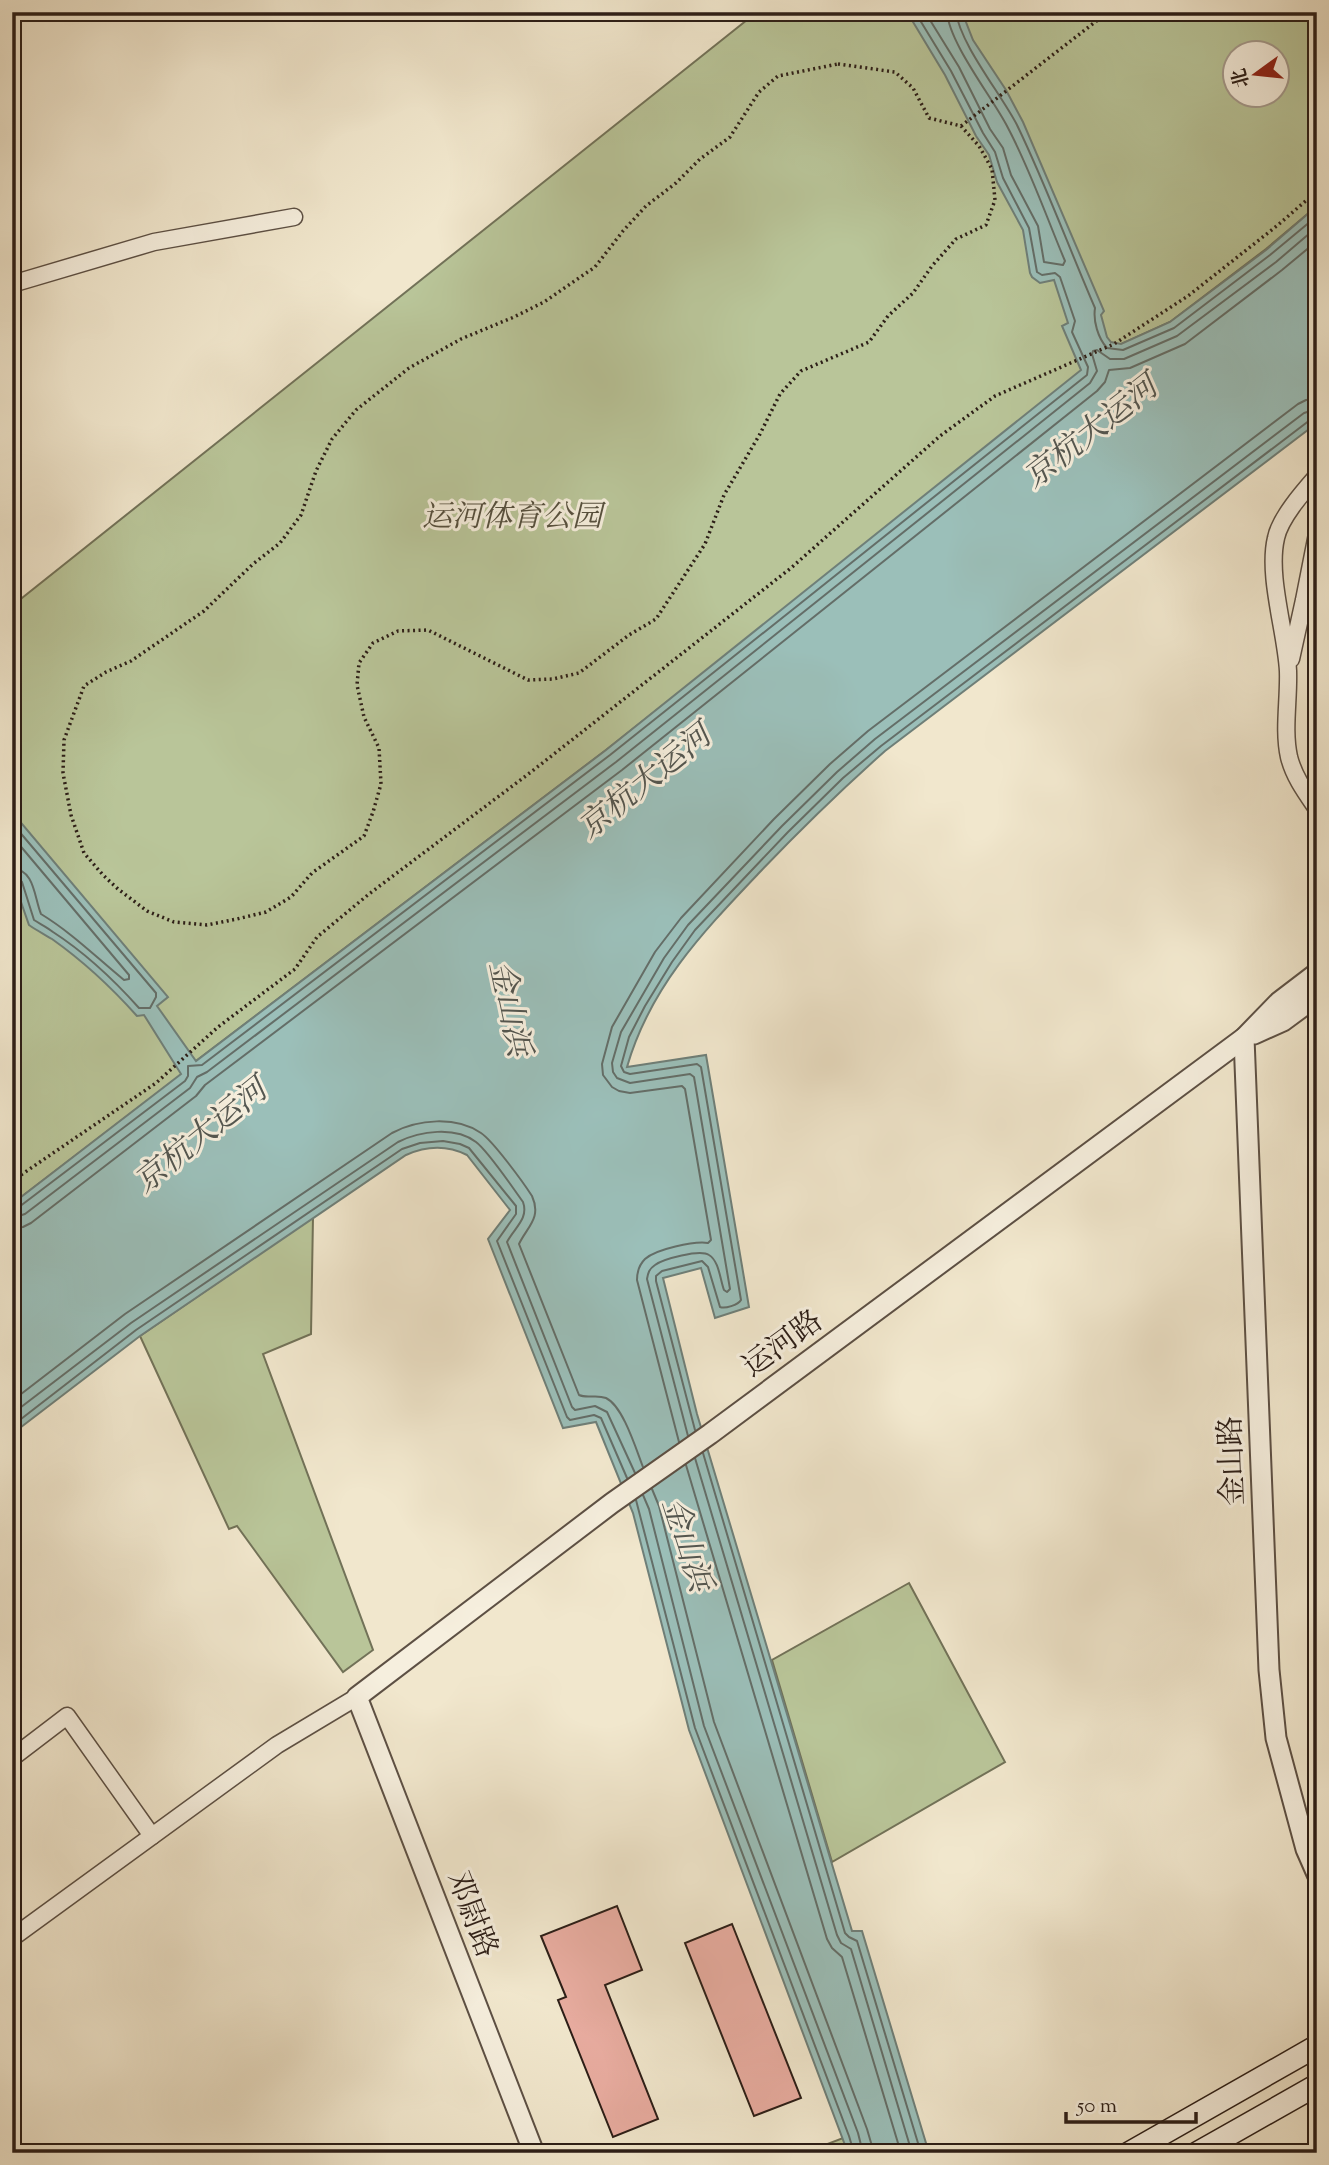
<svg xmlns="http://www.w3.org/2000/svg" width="1329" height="2165" font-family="'Sorts Mill Goudy','Noto Serif SC',serif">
<rect width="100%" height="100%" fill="#f1e7cd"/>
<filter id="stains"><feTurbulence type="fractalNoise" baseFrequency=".00286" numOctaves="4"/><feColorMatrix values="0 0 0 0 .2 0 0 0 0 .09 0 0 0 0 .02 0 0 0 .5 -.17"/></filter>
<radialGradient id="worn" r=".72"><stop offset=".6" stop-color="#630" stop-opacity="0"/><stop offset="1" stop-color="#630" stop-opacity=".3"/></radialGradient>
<!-- green -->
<g fill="#b9c599" stroke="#727258" stroke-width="2" fill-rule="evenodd">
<path d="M757,12H1317V206L1266,249L1170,322L1121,344L606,750L196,1061L181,1075L12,1204V606ZM1234,52H1276V94H1234Z"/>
<polygon points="313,1217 311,1334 263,1354 373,1650 343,1672 237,1526 229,1529 140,1336"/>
<polygon points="909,1583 1005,1762 832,1862 772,1660"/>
<polygon points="843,2138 848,2153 804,2153"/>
</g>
<!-- water -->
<path fill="#9bbfb9" stroke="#6f7f78" stroke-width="2" d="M907,12H962L973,40L1006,90L1023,122L1104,311L1101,315L1107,337L1111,342L1121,344L1170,322L1266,250L1317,206V423L885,751C841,790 799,831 758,874C703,932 650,987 627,1067L706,1055L749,1307L715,1318L701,1268L663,1278L697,1414L852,1931H862L929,2153H848L689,1730L633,1513L596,1422L563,1428L488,1239L510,1210L467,1155C447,1145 426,1146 406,1155L140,1336L12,1434V1204L181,1074L144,1015L137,1016C112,988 83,961 52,939C44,934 36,930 29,925L12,876V812L168,997L157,1006L196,1061L606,750L1081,370L1062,326L1068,323L1054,280L1040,283L1032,277L1030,273L1023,230L997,182L989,155L976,136L945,75Z"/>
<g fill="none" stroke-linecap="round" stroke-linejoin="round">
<!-- shore -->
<g stroke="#646e68" stroke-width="2">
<path d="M925,12L959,67L990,129L1003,148L1011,175L1038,226L1044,262L1063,265L1065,261C1046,216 1030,169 1007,126C992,97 949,43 947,12"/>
<path d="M956,12C960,44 1001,94 1017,125C1046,185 1069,248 1095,308C1093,321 1098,338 1107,348L1123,350L1174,328L1270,255L1317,216"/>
<path d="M12,823L156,993V997L150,1008H139C114,980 84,952 53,932C47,927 40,924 34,920L22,882L18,878L12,877"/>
<path d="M12,836L129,975V979L124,980C96,957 72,933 41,914C34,897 35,870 12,868"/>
<polyline points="12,1209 19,1207 185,1081 188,1076 188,1066 202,1065 610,755 1087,375 1088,367 1072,332 1075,321 1060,277 1055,273 1042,275 1037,272 1029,228 1003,178 995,152 983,133 951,71 915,12"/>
<polyline points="12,1218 25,1214 190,1088 197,1077 207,1072 616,762 1090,383 1097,371 1092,354 1093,351 1097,350 1110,359 1124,359 1177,336 1276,262 1317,227"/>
<polyline points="12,1228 23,1227 31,1223 196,1096 205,1085 622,770 1097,391 1105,382 1109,370 1130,368 1185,344 1282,270 1317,241"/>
<path d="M12,1401L125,1314L392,1133C418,1119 456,1116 481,1133C493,1141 523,1182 532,1196C542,1218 527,1227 519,1244L579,1395C587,1399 596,1394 606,1398C623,1406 636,1449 643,1467"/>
<path d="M12,1414L131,1323L398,1142C420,1131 455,1126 476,1142C488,1151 513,1188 523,1202C529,1219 514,1228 507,1242L572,1407L575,1410L595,1406L607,1412L635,1473"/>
<polyline points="12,1426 136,1330 402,1149 420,1143 443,1141 460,1144 469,1148 516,1206 516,1214 497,1241 567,1417 570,1420 594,1415 601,1418 627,1478"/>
<path d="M695,1430L656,1281V1276L662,1271L702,1261L708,1267L720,1307C725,1309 738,1305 741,1300L701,1067L697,1064L630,1074L624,1072L621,1066L629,1037L645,1006L672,962L695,930L788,832L843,778L881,746L1310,420L1317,418"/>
<path d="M688,1436L647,1279C648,1273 649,1269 655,1265C663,1259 700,1249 709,1255C719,1261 720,1279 724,1290L727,1292L730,1289L694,1077L690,1074L630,1083L617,1078L613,1072L612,1063L621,1032L664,958L688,925L782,826L837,772L875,739L1304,413L1317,409"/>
<path d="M679,1442L637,1280C637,1272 639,1265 645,1259C656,1249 694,1241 708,1243L711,1240L685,1089L682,1086L630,1093L619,1091L612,1087L603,1075L602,1064L612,1027L655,952L681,918L774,819L830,764L868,731L1298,404L1306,400L1317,399"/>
<polyline points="703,1453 845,1933 849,1937 857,1941 921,2153"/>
<polyline points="695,1458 837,1935 841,1943 851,1949 912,2153"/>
<polyline points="686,1465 827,1939 832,1948 842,1957 901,2153"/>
<polyline points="652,1489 659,1506 714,1722 867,2129 874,2153"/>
<polyline points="643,1495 649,1509 704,1726 858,2133 863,2153"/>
<polyline points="636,1500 695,1728 849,2136 854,2153"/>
</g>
</g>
<!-- building -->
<g fill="#e8aca0" stroke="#2c1e17" stroke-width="2">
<polygon points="617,1906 642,1970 605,1985 658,2119 613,2137 558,2000 566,1997 541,1936"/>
<polygon points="732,1924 801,2098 754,2116 685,1943"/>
</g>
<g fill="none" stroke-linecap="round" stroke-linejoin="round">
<!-- minor casing -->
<g stroke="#5d5044" stroke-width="19">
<g id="minor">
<polyline points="12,284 154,242 294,217"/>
<path d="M1317,476C1303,492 1280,518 1276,538C1267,576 1286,632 1288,671C1289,700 1283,730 1289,757C1294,777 1306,793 1317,809"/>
<polyline points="1291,659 1304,600 1317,534"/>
<polyline points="12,1758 67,1716 152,1836"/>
<polyline points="12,1938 277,1745 357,1697"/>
</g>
</g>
<!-- tertiary casing -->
<g stroke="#5d5044" stroke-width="23">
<g id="tertiary">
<polyline points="1254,1034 1283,1021 1317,996"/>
<polyline points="1244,1038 1269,1670 1276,1738 1306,1849 1317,1874"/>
<polyline points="534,2153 357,1697 612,1503 710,1434 1244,1038 1279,1002 1317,973"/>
</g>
</g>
<!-- secondary casing -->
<g stroke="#2c1e17" stroke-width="24">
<g id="secondary">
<polyline points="1129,2153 1317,2046"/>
<polyline points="1197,2153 1317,2085"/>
</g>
</g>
<!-- path -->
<g stroke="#2c1e17" stroke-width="3.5" stroke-dasharray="2 3.5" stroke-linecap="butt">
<polygon points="838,64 895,72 913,88 929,118 961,126 979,146 992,169 995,200 986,225 956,239 932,266 913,293 888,316 869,342 801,371 780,394 760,434 724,495 705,544 656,619 629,635 579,673 553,679 528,680 428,630 398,631 373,643 359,663 357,685 364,717 379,748 381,784 373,812 364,836 312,873 291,897 266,912 237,919 207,925 174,922 147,911 118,889 103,875 84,853 71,815 63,773 64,740 84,686 106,672 131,661 204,611 253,564 280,543 301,515 316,471 332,439 356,410 409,368 461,339 514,317 544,302 595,267 623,231 646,206 676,183 700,159 730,137 759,92 778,76"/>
<polyline points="961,126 1108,12"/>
<polyline points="12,1181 156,1083 218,1027 295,969 317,937 369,894 531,772 791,568 940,436 995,396 1114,344 1188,296 1278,225 1317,191"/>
</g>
<!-- minor -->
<use href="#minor" stroke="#f6efde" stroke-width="16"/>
<!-- tertiary -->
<use href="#tertiary" stroke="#f6efde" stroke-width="19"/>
<!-- secondary -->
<use href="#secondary" stroke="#f6efde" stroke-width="21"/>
</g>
<g text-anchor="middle" stroke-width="6" stroke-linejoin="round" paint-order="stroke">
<!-- park labels -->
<g font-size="30" font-style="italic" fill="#56503e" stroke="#f6efde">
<text x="512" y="526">运河体育公园</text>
</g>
<!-- street labels -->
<g font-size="30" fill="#2c1e17" stroke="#f6efde">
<text transform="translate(782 1343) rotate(-36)" y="10">运河路</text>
<text transform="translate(1231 1461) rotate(-92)" y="10">金山路</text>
<text transform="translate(473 1914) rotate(69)" y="10">邓尉路</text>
</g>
<!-- water labels -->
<g font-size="32" font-style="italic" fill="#535650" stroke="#f6efde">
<text transform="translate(1090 431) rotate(-38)" y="11">京杭大运河</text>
<text transform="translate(644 781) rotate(-39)" y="11">京杭大运河</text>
<text transform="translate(511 1008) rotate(78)" y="11">金山浜</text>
<text transform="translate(200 1135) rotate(-39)" y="11">京杭大运河</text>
<text transform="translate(688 1544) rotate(72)" y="11">金山浜</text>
</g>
</g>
<!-- margin -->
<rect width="1329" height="2165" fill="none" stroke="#f1e7cd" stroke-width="42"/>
<rect x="14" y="14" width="1301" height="2137" fill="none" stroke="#2c1e17" stroke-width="3.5"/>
<rect x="21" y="21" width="1287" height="2123" fill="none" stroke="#2c1e17" stroke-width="2"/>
<!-- north arrow -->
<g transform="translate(1256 74) rotate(255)"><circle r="33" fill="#f6efde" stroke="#a59b8e" stroke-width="2"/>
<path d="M0-5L12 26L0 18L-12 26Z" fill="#8f2418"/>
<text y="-10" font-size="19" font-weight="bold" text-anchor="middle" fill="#2c1e17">北</text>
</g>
<!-- scale -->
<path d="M1066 2112v10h130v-10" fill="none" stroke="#2c1e17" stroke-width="3.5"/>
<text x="1077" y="2112" font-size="21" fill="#2c1e17" stroke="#f6efde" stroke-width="5" paint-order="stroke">50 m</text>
<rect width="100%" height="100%" filter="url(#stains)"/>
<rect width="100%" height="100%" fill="url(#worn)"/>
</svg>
